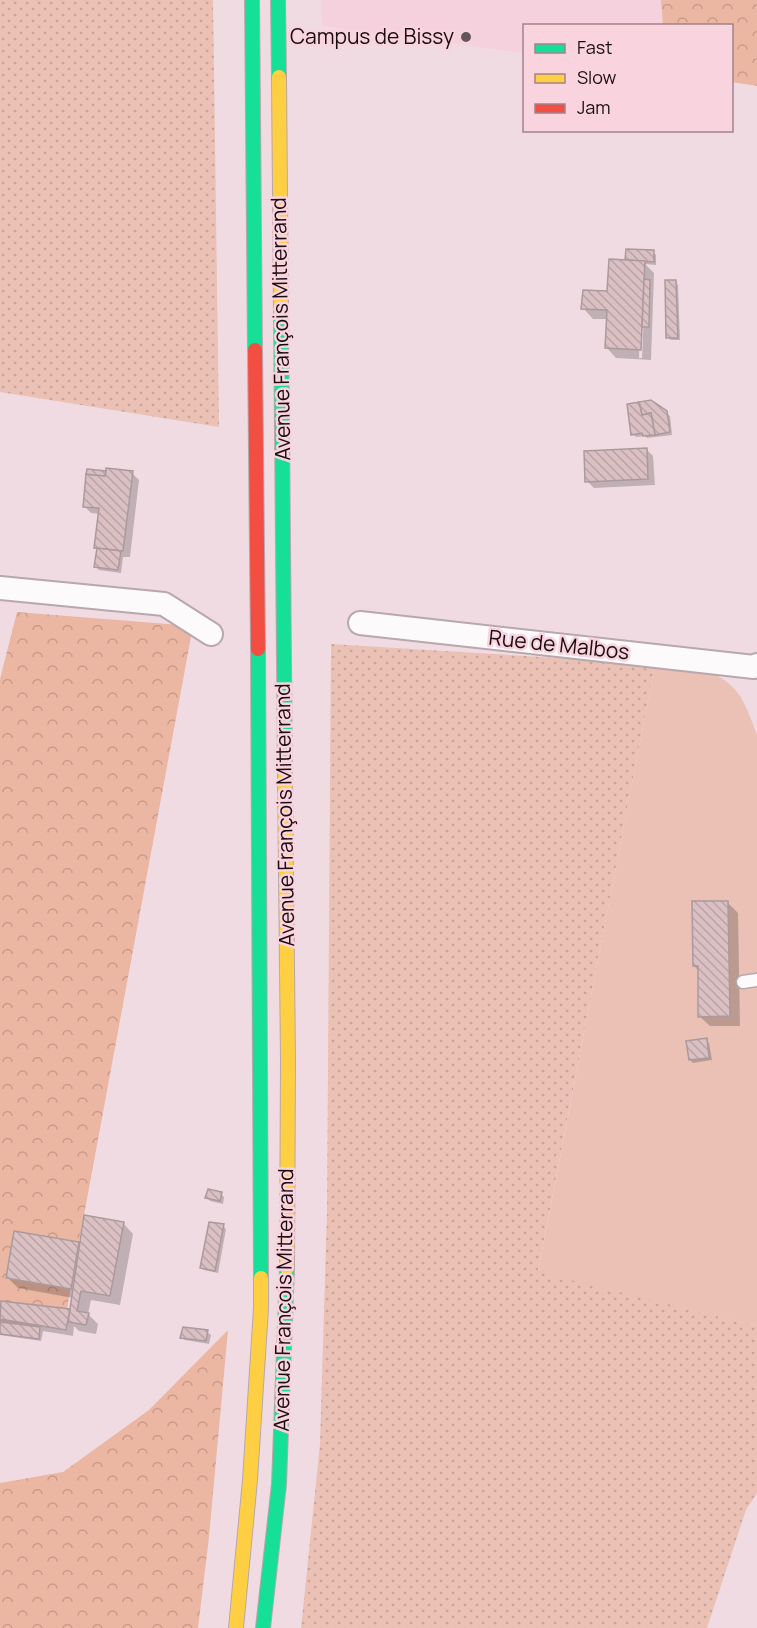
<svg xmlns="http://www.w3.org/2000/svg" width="757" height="1628" font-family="Manrope,sans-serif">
<defs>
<pattern id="grass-dots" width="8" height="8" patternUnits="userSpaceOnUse" patternTransform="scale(1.5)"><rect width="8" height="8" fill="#eac1b4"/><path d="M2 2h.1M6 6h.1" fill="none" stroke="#c8a59a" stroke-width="1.8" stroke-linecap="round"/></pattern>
<pattern id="forest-crowns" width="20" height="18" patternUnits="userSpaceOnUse" patternTransform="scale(1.5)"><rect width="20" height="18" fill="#ebb6a2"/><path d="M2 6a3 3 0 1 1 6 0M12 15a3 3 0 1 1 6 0" fill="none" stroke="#c99b8a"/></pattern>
<pattern id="building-back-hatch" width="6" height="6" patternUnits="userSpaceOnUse" patternTransform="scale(1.5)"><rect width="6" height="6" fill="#dac0c2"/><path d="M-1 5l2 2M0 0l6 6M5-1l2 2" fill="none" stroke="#baa4a6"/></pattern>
</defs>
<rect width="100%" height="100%" fill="#f1dbe2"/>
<!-- built -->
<polygon fill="#f4d1dc" points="321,0 757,0 757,86 732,82 732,26 524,26 524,53 322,26"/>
<!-- grass -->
<g fill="url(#grass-dots)">
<polygon points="0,0 213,0 219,427 0,392"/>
<polygon points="331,644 655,664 538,1271 757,1326 757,1493 746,1510 707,1628 301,1628 320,1444 327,1212"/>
</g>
<!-- forest -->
<g fill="url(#forest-crowns)">
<polygon points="661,0 757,0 757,86 732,82 732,26 663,25"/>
<polygon points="17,612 193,626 79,1242 67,1309 66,1330 0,1321 0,679"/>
<polygon points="228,1330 209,1537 198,1628 0,1628 0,1483 63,1472 149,1410"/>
</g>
<!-- green -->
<path fill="#eac1b4" d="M655,664C686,668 720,666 740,696C747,707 752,722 757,735V1326L538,1272Z"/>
<!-- shadow -->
<g fill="#0003" fill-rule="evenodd">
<path d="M653,252L656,255V265L645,264L654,273L651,360L616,358L606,347L608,319H593L583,308L608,293L627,262ZM641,313H644L642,358H639Z"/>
<polygon points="675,282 678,285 680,340 671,340 668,337"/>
<polygon points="666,413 670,416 672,435 647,438 645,436 636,437 633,434"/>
<polygon points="647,450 653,456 655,485 594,488 587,481"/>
<polygon points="132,473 139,480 130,557 123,557 121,573 99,570 96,567 98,550 96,548 100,514 91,513 84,506"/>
<polygon points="728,903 738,913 740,1026 710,1026 699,1016 699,971 694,966"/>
<polygon points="706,1040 709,1043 712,1060 693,1063 690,1060"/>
<polygon points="221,1194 224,1197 223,1204 210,1201 207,1198"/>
<polygon points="123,1223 133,1234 120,1305 91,1300 88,1314 98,1324 96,1334 79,1331 74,1326 73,1336 43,1331 41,1341 0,1335 0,1316 3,1302 71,1311 73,1298 18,1288 7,1277 15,1232 80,1243"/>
<polygon points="223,1226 226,1229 218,1273 204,1270 201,1267"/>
<polygon points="207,1332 211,1335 209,1344 185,1340 182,1337"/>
</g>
<!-- building -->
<g fill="url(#building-back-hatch)" stroke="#ab9a9d" stroke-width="1.5">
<polygon points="626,249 654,250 654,262 625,260"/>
<polygon points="609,259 645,261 641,350 605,348 607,310 581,309 583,290 607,291"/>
<polygon points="644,279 650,280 649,327 642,327"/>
<polygon points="665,280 676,280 678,338 666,338"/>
<polygon points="651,400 667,411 670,432 655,435 651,413 642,415 639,402"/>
<polygon points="639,402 642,415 651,413 655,435 643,436 642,433 631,435 627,404"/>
<polygon points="647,448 648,479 585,482 584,451"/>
<polygon points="106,468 133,471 123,551 94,548 99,508 83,507 86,474 105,476"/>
<polygon points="87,469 106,471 105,476 86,474"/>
<polygon points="97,548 121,551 118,570 94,567"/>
<polygon points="692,901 728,901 730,1016 698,1017 698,966 693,966"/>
<polygon points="707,1038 709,1058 689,1060 686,1041"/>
<polygon points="208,1189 222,1192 220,1201 205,1198"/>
<polygon points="84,1215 124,1222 110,1296 81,1291 77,1311 89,1313 86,1325 68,1322"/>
<polygon points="209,1222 224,1224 215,1271 200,1268"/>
<polygon points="14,1231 79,1242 71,1289 6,1278"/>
<polygon points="1,1301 70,1309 66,1330 0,1319"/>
<polygon points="0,1322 40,1327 39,1339 0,1334"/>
<polygon points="183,1327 208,1330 206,1341 180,1338"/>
</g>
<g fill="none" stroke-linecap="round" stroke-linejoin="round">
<!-- lane casing -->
<g stroke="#b8a7ad" stroke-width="15">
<polyline id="lane" points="743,982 757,980"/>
</g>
<!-- street casing -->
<g stroke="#b8a7ad" stroke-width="26">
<g id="street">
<polyline points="0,588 164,604 211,634"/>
<polyline points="360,623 754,667 757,665"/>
</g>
</g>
<!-- fast casing -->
<g stroke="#b8a7ad" stroke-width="16">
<g id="fast">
<polyline points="252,0 255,350"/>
<polyline points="278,0 279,77"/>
<polyline points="281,313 285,776"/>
<polyline points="258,649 261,1278"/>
<polyline points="263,1628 279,1484 287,1268"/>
</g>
</g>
<!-- slow casing -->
<g stroke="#b8a7ad" stroke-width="16">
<g id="slow">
<polyline points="279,77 281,313"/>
<polyline points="285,776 288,1060 287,1268"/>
<polyline points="236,1628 250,1480 261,1308 261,1278"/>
</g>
</g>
<!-- jam casing -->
<g stroke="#b8a7ad" stroke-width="16">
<polyline id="jam" points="255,350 258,649"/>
</g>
<!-- lane -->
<use href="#lane" stroke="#fdfafb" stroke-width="12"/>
<!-- street -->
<use href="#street" stroke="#fdfafb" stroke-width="22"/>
<!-- fast -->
<use href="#fast" stroke="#16e098" stroke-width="14"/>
<!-- slow -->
<use href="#slow" stroke="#ffcf43" stroke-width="14"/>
<!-- jam -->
<use href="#jam" stroke="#f24e42" stroke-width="14"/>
</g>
<!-- markers -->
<circle fill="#65555a" stroke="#f9d3de" stroke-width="2" cx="466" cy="37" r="6"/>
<g text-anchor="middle" stroke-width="5" stroke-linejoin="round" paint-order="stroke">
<!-- poi labels -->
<g font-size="21" fill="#1a0d11" stroke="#f9d3de" text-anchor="end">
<text x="454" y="44">Campus de Bissy</text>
</g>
<!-- street labels -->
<g font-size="21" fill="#1a0d11" stroke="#f9d3de">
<text transform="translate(281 329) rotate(-91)" y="7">Avenue François Mitterrand</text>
<text transform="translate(559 645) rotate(6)" y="7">Rue de Malbos</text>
<text transform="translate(285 815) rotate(-91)" y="7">Avenue François Mitterrand</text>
<text transform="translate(284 1300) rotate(-89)" y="7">Avenue François Mitterrand</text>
</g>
</g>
<!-- legend -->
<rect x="523" y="24" width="210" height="108" fill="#f9d3de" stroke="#a0848c" stroke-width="1.5"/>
<rect x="535" y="44" width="30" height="9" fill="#16e098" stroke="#a0848c" stroke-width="1.5"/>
<text x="577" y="54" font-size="18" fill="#1a0d11">Fast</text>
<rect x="535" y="74" width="30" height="9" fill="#ffcf43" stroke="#a0848c" stroke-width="1.5"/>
<text x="577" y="84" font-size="18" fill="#1a0d11">Slow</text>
<rect x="535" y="104" width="30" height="9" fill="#f24e42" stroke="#a0848c" stroke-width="1.5"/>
<text x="577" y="114" font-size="18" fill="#1a0d11">Jam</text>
</svg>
